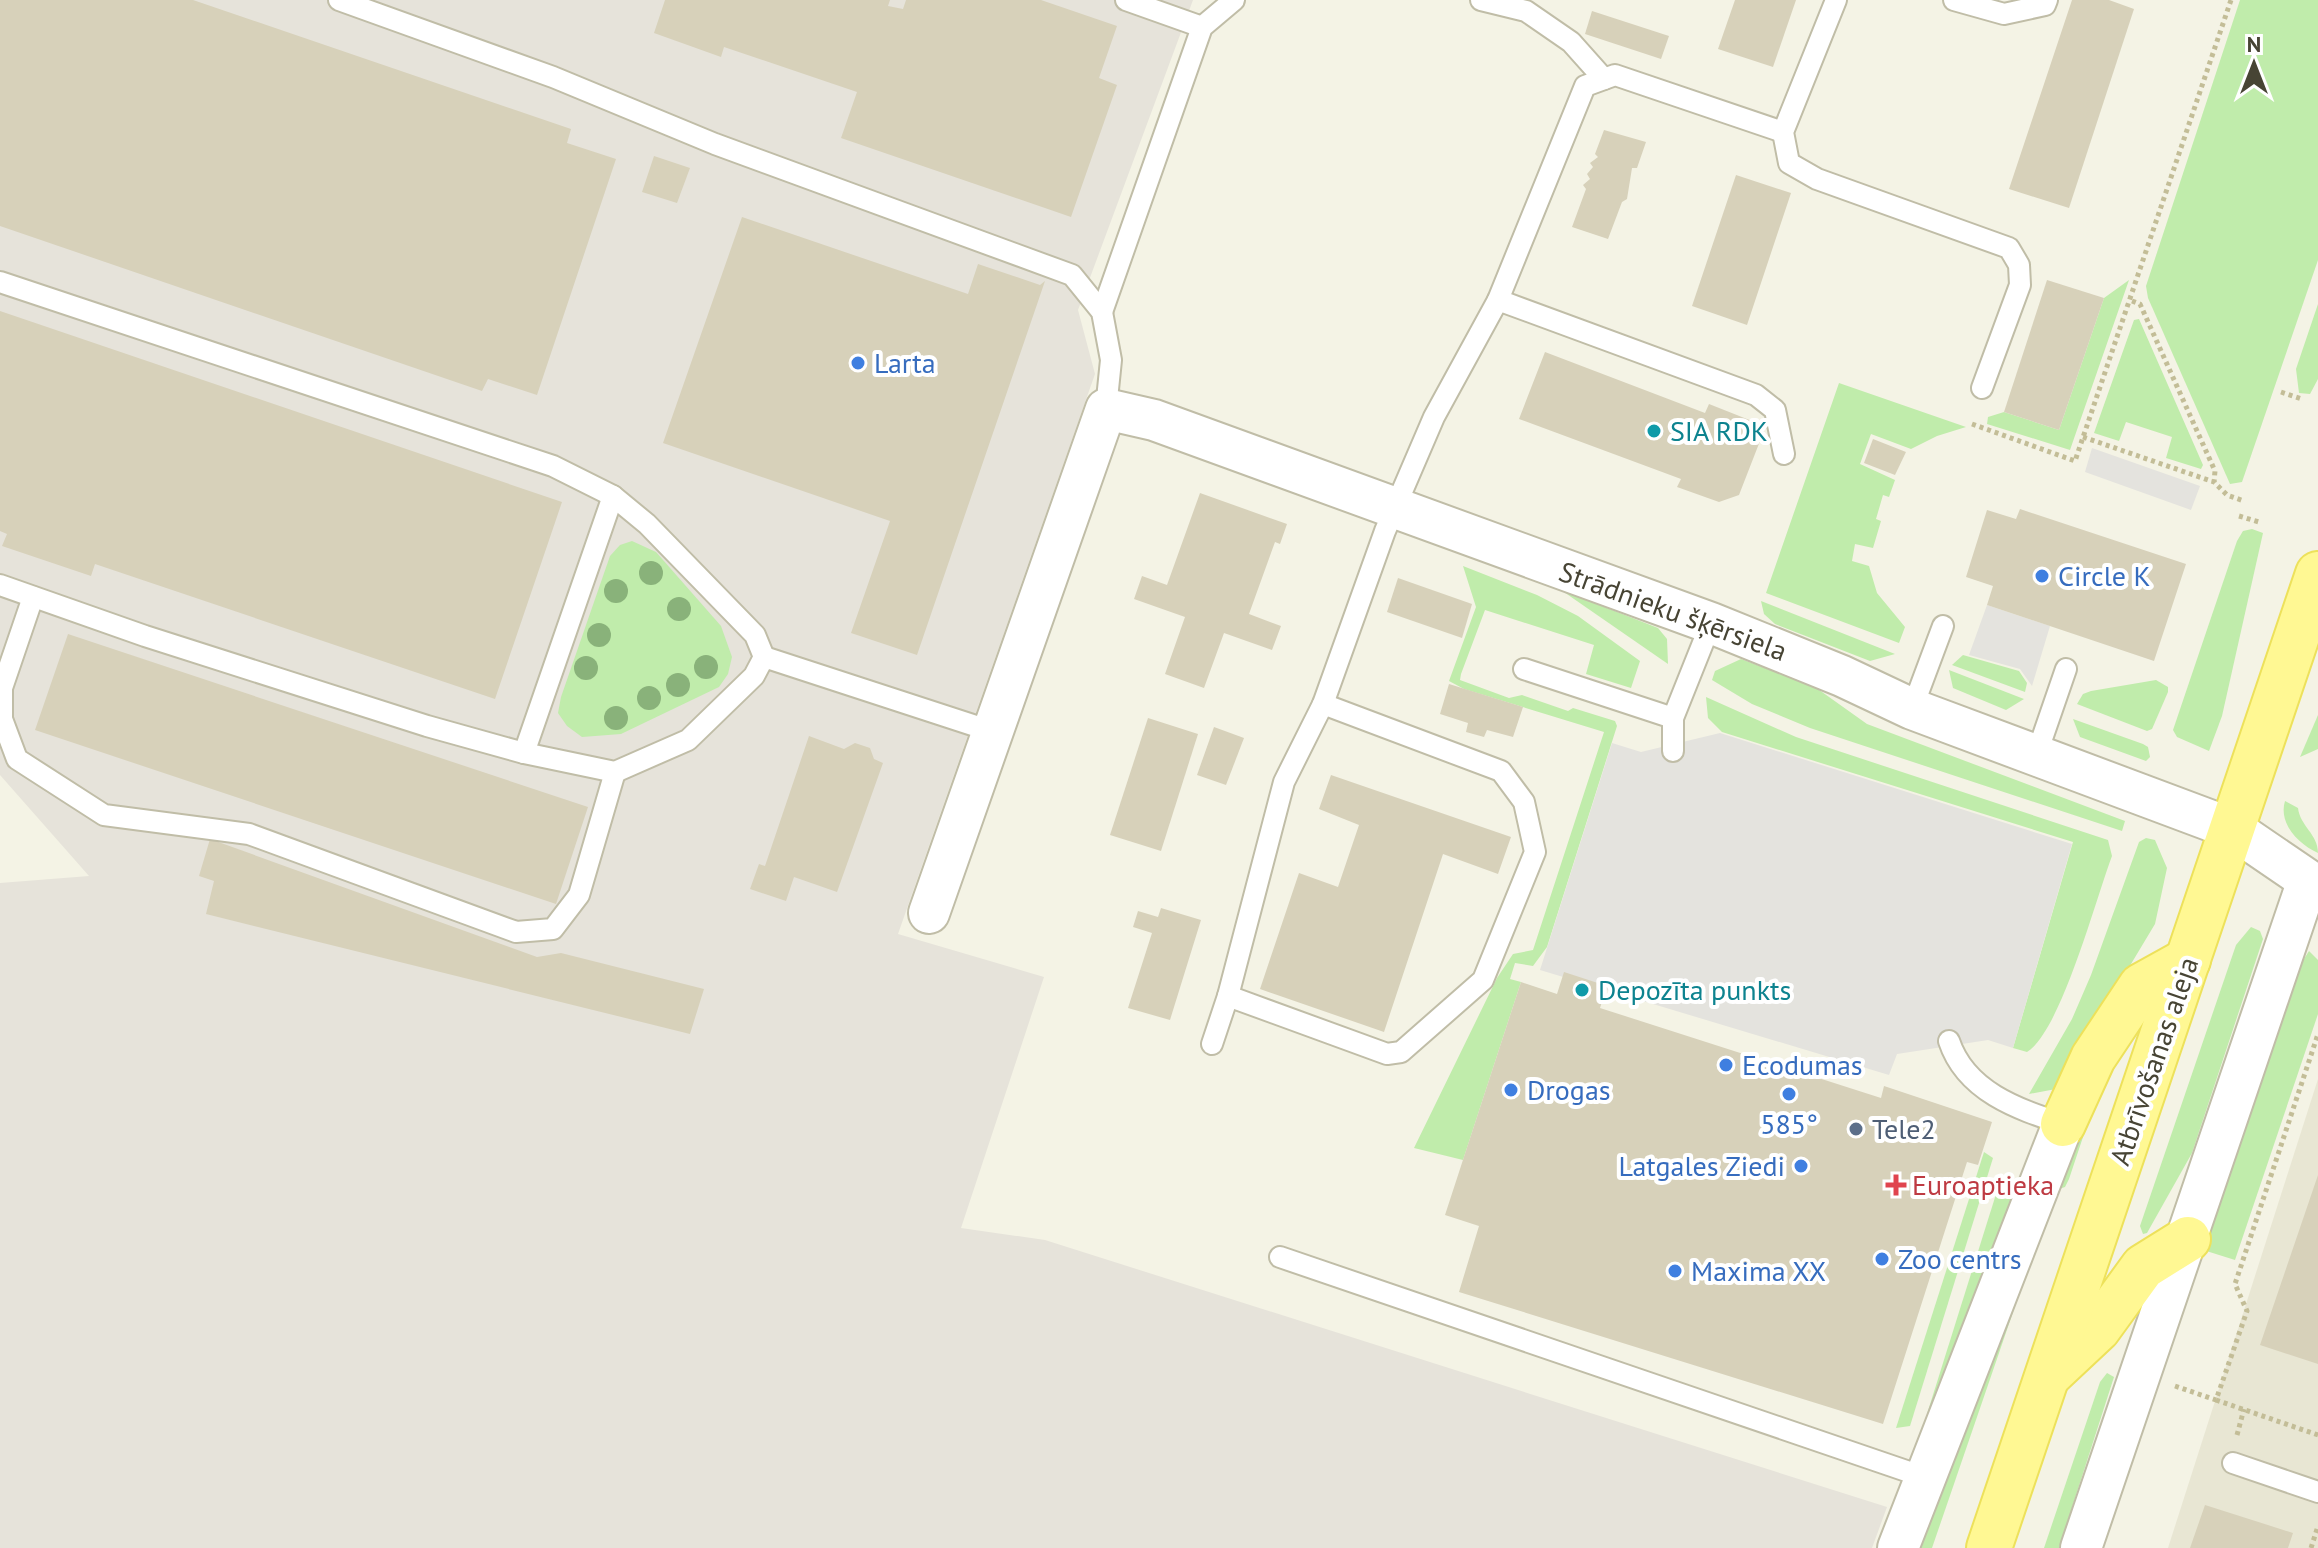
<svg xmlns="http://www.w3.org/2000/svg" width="2318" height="1548" font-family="'PT Sans',sans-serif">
<rect width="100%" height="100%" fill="#f4f3e5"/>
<!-- residential -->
<polygon fill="#e8e6d3" points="2318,1079 2318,1548 2168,1548"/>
<!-- industrial -->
<polygon fill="#e6e3da" points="0,0 1193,0 1078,310 1095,374 898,934 1044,977 961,1228 1045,1240 1887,1507 1872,1548 0,1548 0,883 89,876 0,775"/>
<!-- green -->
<g fill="#c0ecab">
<polygon points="2240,0 2318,0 2318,260 2242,482 2230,484 2148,298 2146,286"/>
<polygon points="2129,280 2070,450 1987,424 1988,417 2004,412 2059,430 2104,298"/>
<polygon points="2318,304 2318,379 2310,394 2299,393 2296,369"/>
<polygon points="2139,319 2203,465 2201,469 2166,458 2172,437 2126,422 2119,441 2094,433 2134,320"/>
<polygon points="1839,383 1966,427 1937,436 1911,449 1871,434 1860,464 1895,480 1889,497 1883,495 1876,519 1881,521 1873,548 1855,544 1852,561 1869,566 1877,593 1905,627 1899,643 1766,593"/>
<polygon points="2252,529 2263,533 2222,716 2209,751 2177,737 2173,730 2237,541 2243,531"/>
<polygon points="632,541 656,552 721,626 732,657 728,674 719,687 621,734 582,737 567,726 558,713 561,697 610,556 620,545"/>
<polygon points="1463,566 1537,595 1578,616 1640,661 1631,688 1586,674 1594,645 1485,610 1461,674 1460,680 1509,698 1522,695 1568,711 1573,708 1615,721 1617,726 1547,947 1533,966 1515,963 1510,979 1521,982 1463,1160 1414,1148 1497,978 1513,954 1533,950 1604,732 1464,689 1449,681 1476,607"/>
<polygon points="1561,590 1658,628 1667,639 1668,664"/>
<polygon points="1761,601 1895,654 1870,661 1775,624 1764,614"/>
<polygon points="1963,655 2019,671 2027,683 2025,692 1952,665"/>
<polygon points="1741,659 1815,687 1867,724 2125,821 2122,831 1810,728 1752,704 1712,680 1715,671"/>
<polygon points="1949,670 2024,699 2006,710 1953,688"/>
<polygon points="2156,680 2168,687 2168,692 2152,729 2147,731 2077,704 2083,694 2091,691"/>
<path d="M1706,697L1796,737L2108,840L2112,856C2096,898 2061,1031 2027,1052L2013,1048L2073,842L1722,732L1708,718Z"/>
<polygon points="2318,715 2318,749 2300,757"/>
<polygon points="2073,719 2143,744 2148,747 2150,757 2146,761 2080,737"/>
<path d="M2285,801L2298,808C2300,826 2318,834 2318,853C2299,844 2278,824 2285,801Z"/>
<polygon points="2146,838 2155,840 2167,868 2155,924 2056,1089 2029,1094 2072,1019 2091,975 2139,842"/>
<polygon points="2251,927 2260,931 2263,939 2192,1153 2147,1233 2143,1234 2140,1226 2236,945"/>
<polygon points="2309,951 2318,960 2318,1014 2235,1260 2200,1249 2297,970"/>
<polygon points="2100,1086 2069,1179 2065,1187 2056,1190"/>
<polygon points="1984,1152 1993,1158 1910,1426 1896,1428"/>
<polygon points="2004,1190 2020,1199 1934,1407 1927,1414 1997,1191"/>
<polygon points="2045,1219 1932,1548 1919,1548"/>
<polygon points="2107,1373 2114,1377 2059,1548 2044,1548 2100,1382"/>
</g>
<!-- parking -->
<g fill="#e4e3de">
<polygon points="2092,448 2200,486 2191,510 2085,472"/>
<polygon points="1987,605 2050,626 2032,686 2020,669 1969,655"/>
<polygon points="1720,733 2072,844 2013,1048 1988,1040 1897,1054 1889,1075 1540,970 1612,743 1641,752"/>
</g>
<!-- building -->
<g fill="#d7d1ba">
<polygon points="0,0 193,0 571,129 567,143 616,159 537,395 488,379 482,391 0,226"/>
<polygon points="665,0 890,0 888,6 903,9 906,0 1041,0 1117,26 1099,78 1117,85 1071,217 841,138 857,92 724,47 721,57 654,33"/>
<polygon points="1735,0 1796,0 1773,67 1718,49"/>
<polygon points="2072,0 2109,0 2134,9 2069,208 2009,189"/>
<polygon points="1592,11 1669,36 1661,59 1585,34"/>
<polygon points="1604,130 1646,142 1637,168 1632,168 1627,199 1622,202 1608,239 1572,227 1586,189 1583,185 1590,179 1587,174 1593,167 1590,163 1598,157 1595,154"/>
<polygon points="654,156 690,168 677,203 642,192"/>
<polygon points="1736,175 1791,193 1747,325 1692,306"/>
<polygon points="742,217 968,294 978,264 1040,285 1045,281 917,655 851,633 890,521 663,443"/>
<polygon points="2047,280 2104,298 2059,430 2004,412"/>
<polygon points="0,311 562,502 495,699 95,564 91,576 2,546 7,534 0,531"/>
<polygon points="1545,352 1705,413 1709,404 1752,421 1760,441 1739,495 1719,502 1677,487 1681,479 1519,419"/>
<polygon points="1873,439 1906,452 1895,475 1864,463"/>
<polygon points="1200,493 1287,524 1280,544 1275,542 1249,614 1281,626 1272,650 1224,633 1204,688 1165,674 1185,617 1134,599 1142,576 1167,585"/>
<polygon points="2020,509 2186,564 2154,661 1987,605 1993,586 1966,577 1987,510 2016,519"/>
<polygon points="1398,578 1472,604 1462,638 1387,612"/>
<polygon points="68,634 588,807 556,904 35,730"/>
<polygon points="1449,684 1523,707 1513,737 1487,730 1484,737 1466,732 1468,723 1440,714"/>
<polygon points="1148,718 1198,734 1161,851 1110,835"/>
<polygon points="1214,727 1244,738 1226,785 1197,775"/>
<polygon points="809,736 844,749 855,743 870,748 874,759 883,763 837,892 794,877 786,901 750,889 759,864 765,866"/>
<polygon points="1331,775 1511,837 1498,874 1443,854 1384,1032 1260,989 1299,873 1338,887 1359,825 1319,809"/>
<polygon points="210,839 537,957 561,953 704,989 690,1034 206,914 214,881 199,876"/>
<polygon points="1161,908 1201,920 1170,1020 1128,1008 1152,933 1133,927 1138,911 1158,917"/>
<polygon points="1564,972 1607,986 1600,1008 1881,1098 1884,1086 1992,1122 1978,1165 1967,1162 1883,1424 1459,1292 1479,1226 1445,1215 1521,982 1557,994"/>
<polygon points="2318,1175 2318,1364 2260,1345"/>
<polygon points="2205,1505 2293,1533 2288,1548 2190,1548"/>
</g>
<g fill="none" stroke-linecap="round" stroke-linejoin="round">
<!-- lane casing -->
<g stroke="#c0bda7" stroke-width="24">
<g id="lane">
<polyline points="339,0 553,77 715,144 1072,275 1102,312 1111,360 1106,409"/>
<polyline points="1126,0 1202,27"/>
<polyline points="1481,0 1526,11 1571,42 1604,79"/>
<polyline points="1836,0 1783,132 1789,163 1817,179 2009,248 2019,265 2020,285 1982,388"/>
<polyline points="1954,0 2004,14 2045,5 2047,0"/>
<polyline points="0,282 553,466 613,496 647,524 755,635 764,657 754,676 688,740 615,772 524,753 427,726 145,636 0,585"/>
<polyline points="1498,300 1756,395 1775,410 1784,454"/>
<polyline points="1102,312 1202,27 1234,0"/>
<polyline points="33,597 2,688 2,719 17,759 104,815 249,834 516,932 553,929 579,895 615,772"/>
<polyline points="764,657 991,731"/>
<polyline points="1524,669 1673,718"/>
<polyline points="1912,709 1943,626"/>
<polyline points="1673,751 1673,718 1711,623"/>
<polyline points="524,753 613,496"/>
<polyline points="2036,756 2066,669"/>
<polyline points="1228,996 1387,1054 1401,1052 1483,980 1535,852 1524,802 1501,771 1323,704"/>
<path d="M1949,1041C1966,1092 2018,1109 2063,1124"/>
<polyline points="1212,1044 1228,996 1284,782 1323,704 1385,531 1434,417 1498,300 1585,86 1615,75 1783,132"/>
<polyline points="1280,1257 1924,1477"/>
<polyline points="2233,1463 2318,1492"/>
</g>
</g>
<!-- street casing -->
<g stroke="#c0bda7" stroke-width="44">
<g id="street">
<polyline points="929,913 1106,409 1154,420 1711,623 1842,676 1912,709 2233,829 2318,887"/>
<polyline points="1898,1548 2063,1124"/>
<polyline points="2081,1548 2307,883"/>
</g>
</g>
<!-- primary casing -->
<g stroke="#ede15b" stroke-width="48">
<g id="primary">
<polyline points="2063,1124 2093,1058 2141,986 2188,960"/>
<polyline points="2051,1373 2098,1329 2143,1267 2188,1239"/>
<polyline points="1989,1548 2318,574"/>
</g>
</g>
<!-- path -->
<g stroke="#c3bd97" stroke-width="5" stroke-dasharray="4 4" stroke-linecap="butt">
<polyline points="2132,301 2140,304 2215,471 2214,482"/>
<polyline points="2281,392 2302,399"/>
<polyline points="1972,424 2075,461 2231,0"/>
<polyline points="2083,437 2214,482 2227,495 2244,501"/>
<polyline points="2239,516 2259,522"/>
<polyline points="2175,1386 2216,1400 2247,1311 2235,1284 2318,1034"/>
<polyline points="2216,1400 2318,1435"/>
<polyline points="2237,1435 2244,1409"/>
<polyline points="2311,1548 2318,1526"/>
</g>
<!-- lane -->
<use href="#lane" stroke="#fff" stroke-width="20"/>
<!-- street -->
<use href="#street" stroke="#fff" stroke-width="40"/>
<!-- primary -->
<use href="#primary" stroke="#fff893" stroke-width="44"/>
</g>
<!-- trees -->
<g fill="#89b27a">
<circle cx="651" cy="573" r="12"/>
<circle cx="616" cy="591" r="12"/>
<circle cx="679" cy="609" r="12"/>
<circle cx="599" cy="635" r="12"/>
<circle cx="706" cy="667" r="12"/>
<circle cx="586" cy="668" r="12"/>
<circle cx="678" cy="685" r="12"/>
<circle cx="649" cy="698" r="12"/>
<circle cx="616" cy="718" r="12"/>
</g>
<!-- markers -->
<g fill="#3f7fe0" stroke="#fff" stroke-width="3">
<circle cx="858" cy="363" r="8"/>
<circle cx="2042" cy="576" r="8"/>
<circle cx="1726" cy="1065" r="8"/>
<circle cx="1511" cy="1090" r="8"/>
<circle cx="1789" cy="1094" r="8"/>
<circle cx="1801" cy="1166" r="8"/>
<circle cx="1882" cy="1259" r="8"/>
<circle cx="1675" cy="1271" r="8"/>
</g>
<g fill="#0f9aa8" stroke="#fff" stroke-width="3">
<circle cx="1654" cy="431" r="8"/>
<circle cx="1582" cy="990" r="8"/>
</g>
<circle fill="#5c6f8a" stroke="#fff" stroke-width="3" cx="1856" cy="1129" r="8"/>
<path fill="#e0444e" stroke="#fff" stroke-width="3" d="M1892 1173h8v8h8v8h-8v8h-8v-8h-8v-8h8z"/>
<g text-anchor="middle" stroke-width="8" stroke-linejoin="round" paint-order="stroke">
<!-- shop labels -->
<g font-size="28" fill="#366cbe" stroke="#fff" text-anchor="start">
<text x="874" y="373">Larta</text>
<text x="2058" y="586">Circle K</text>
<text x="1742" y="1075">Ecodumas</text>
<text x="1527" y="1100">Drogas</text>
<text x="1789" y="1134" text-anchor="middle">585°</text>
<text x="1785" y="1176" text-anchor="end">Latgales Ziedi</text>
<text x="1898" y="1269">Zoo centrs</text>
<text x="1691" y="1281">Maxima XX</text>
</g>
<!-- culture labels -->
<g font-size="28" fill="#0d838f" stroke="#fff" text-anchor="start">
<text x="1670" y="441">SIA RDK</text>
<text x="1598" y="1000">Depozīta punkts</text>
</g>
<!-- street labels -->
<g font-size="28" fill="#474434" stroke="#fff">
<text transform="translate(1673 611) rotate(20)" y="10">Strādnieku šķērsiela</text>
<text transform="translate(2154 1061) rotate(-71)" y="10">Atbrīvošanas aleja</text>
</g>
<!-- service labels -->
<g font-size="28" fill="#4e5e75" stroke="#fff" text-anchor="start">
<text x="1872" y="1139">Tele2</text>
</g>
<!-- health labels -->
<g font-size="28" fill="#be3a42" stroke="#fff" text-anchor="start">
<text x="1912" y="1195">Euroaptieka</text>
</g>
</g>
<!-- north arrow -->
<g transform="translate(2254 64)" stroke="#ffffff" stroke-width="6" paint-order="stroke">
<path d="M0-6L14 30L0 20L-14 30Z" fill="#474434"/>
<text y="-12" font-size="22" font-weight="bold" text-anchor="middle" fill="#474434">N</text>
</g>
</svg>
